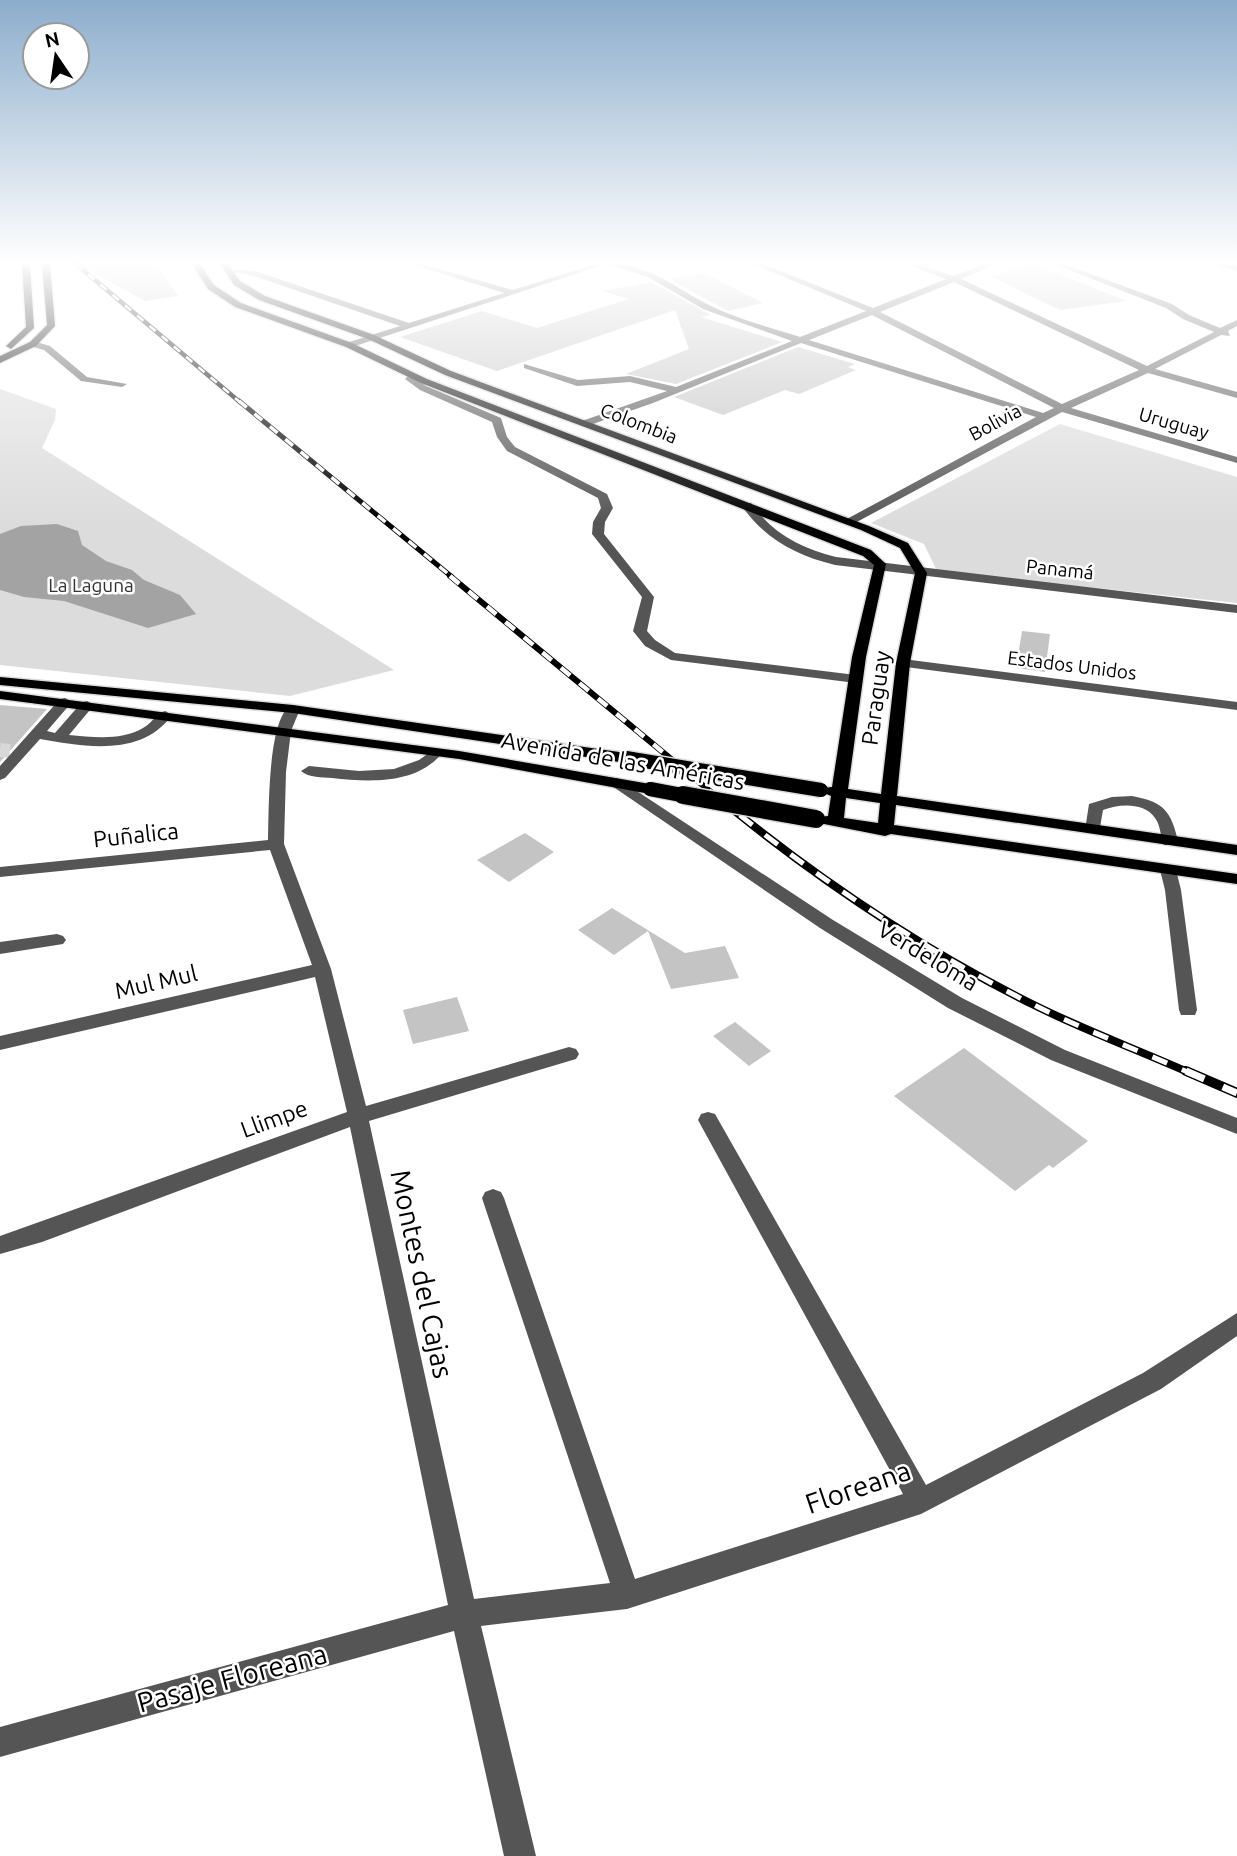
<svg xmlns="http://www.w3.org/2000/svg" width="1237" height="1856" font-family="Ubuntu,sans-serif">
<rect width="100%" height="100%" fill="#fff"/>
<!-- green -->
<g fill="#dcdcdc">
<polygon points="0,389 56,409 55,420 42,448 394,670 290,696 0,665"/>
<polygon points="1060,424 1237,477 1237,603 937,571 924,544 871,523"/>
</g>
<!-- water -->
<polygon fill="#a3a3a3" points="57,524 78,531 82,545 106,561 132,570 144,580 180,595 196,614 148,628 64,601 24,597 0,590 0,534 21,526"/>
<!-- building -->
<g fill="#c4c4c4">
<polygon points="78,264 156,264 178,296 145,301"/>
<polygon points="1026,264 1035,264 1126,301 1060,310 992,277"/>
<polygon points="704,273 763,303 728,311 669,279"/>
<polygon points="651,282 711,315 701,317 782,342 676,384 626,374 689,349 675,310 497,371 400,337 482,311 537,328 629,299 602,291"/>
<polygon points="798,347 855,364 848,367 856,370 799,394 785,390 723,415 674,397"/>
<polygon points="1022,631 1050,634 1045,672 1016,668"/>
<polygon points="0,705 47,709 0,762"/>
<polygon points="525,833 554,852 509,882 477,860"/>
<polygon points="612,908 685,953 725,946 739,978 671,989 648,931 614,955 578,930"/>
<polygon points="457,997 469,1031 413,1044 403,1010"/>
<polygon points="735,1022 771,1051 749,1066 713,1036"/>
<polygon points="964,1048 1088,1141 1053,1168 1049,1165 1015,1191 894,1096"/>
</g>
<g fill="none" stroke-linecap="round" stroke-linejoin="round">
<!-- minor-tunnel -->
<polyline stroke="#d9d9d9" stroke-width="14" stroke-dasharray="14 7" stroke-linecap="butt" points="0,750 10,751"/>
<!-- major casing -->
<g stroke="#dbdbdb" stroke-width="3">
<g id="major">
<polygon points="22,264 30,264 34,328 11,349 6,346 26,327"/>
<polygon points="42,264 50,264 55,326 36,346 0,363 0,356 30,342 47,325"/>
<path d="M192,264H200L214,285L241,303L352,343L427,379L871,550L886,564L866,657L848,789L881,794L896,663L915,573L900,548L861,530L445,375L368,339L259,300L234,285L220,264H228L240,281L265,296L374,335L451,371L869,526L908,543L927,573L910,663L897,796L1237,845V855L896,805L894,825L1237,874V884L891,834L885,836L819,823L817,820L819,817L828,816L831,796L820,791L823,788L832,787L852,657L874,565L863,556L421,383L346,347L235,307L208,289ZM846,798L880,803L878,823L844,818Z"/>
<polygon points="0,677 293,705 626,753 634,758 626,763 293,713 0,685"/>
<polygon points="0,691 459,751 650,784 658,789 650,794 459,759 0,699"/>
</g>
</g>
<!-- minor -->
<g fill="#555" fill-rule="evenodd">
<polygon points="411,264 422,264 513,290 595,264 606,264 349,348 344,345 346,343 400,326 251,275 225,271 229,269 255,271 409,323 504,293"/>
<path d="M607,264C644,261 676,288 707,304C736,319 770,327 800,337L866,311L753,264H763L873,308L946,279L906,264H916L954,276L985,264H995L961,279L1147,366L1214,332L1183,319L1166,308L1054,264H1064L1172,304L1189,315L1220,328L1237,320V326L1228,331L1230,336L1221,335L1155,369L1237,392V398L1148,373L1071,408L1237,457V463L1062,412L853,524H845V520L1036,417L801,343L653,403L590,425H582V421L667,391L630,382L577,386L524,368V364L578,380L630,376L676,387L792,341L703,309L648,277ZM954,282L1139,370L1062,404L880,312ZM872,315L1054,408L1043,413L809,340Z"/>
<polygon points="1218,264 1237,266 1237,271 1219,266"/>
<polygon points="33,341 50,346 87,377 127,384 122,387 81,381 44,350 30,346 30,342"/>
<polygon points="410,374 416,374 416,379 426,386 501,418 507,437 515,447 607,494 613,508 605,522 604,534 654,597 647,631 655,640 675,653 856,675 863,679 856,683 671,660 645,646 633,631 642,597 592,534 593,522 601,508 598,498 507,451 497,437 492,422 420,390 405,379"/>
<path d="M743,503H751C772,533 800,548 836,557L1237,605V613L835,565C795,555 765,539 741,505Z"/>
<polygon points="903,659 1237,702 1237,710 898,666 898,660"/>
<path d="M65,698L72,702L47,731L55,733L82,702L87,701L94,705L69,735C93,737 121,741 143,728C152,723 156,714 165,711L172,715C142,757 85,747 40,739L5,778L0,780V766L60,699Z"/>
<path d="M293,705L300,709L291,731L286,772L284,844L331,969L366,1106L569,1047L576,1049L579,1054L576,1059L369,1121L474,1599L610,1583L482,1198L485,1192L493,1189L501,1192L504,1198L635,1579L903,1494L698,1120L701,1114L708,1112L715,1114L926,1485L1143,1373L1237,1313V1336L1161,1389L921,1514L627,1609L481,1626L536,1856H504L454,1631L0,1757V1727L448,1605L350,1127L42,1242L0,1254V1236L347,1112L315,977L0,1050V1036L312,965L270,850L0,877V867L268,840C269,816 267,712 293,705Z"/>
<path d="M436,748L443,752C417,785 370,782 332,778C322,777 309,778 301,771L309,766L359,771L394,769L419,760Z"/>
<polygon points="617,778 833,920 962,998 1065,1050 1237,1118 1237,1134 1051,1060 948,1008 820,928 612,786 609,783"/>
<path d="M1132,796C1164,802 1171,811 1178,841L1176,845H1164C1160,836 1161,826 1155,818C1144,802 1119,804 1103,810L1099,833H1087L1085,830L1089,804L1112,797Z"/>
<polygon points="1168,865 1176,870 1181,890 1197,1010 1195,1015 1181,1015 1179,1010 1165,890 1160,870"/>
<polygon points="57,934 63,936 66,940 63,944 0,954 0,942"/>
</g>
<!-- major -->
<use href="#major" fill="#000" fill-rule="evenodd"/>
<!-- rail-far4 casing -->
<g stroke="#000" stroke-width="4.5">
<polyline id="rail-far4" points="76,264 241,403"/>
</g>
<!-- rail-far3 casing -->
<g stroke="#000" stroke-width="5">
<polyline id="rail-far3" points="239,401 452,577"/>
</g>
<!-- rail-far2 casing -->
<g stroke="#000" stroke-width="6">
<polyline id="rail-far2" points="450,576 717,797"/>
</g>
<!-- rail-far1 casing -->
<g stroke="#000" stroke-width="8">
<path id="rail-far1" d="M715,795C812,875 921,949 1034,1005C1084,1030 1138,1050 1190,1073"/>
</g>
<!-- rail casing -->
<g stroke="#000" stroke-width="10">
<polyline id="rail" points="1186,1071 1237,1093"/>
</g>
<!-- rail-far4 -->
<use href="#rail-far4" stroke="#fff" stroke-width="2.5" stroke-dasharray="8" stroke-linecap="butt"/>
<!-- rail-far3 -->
<use href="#rail-far3" stroke="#fff" stroke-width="3.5" stroke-dasharray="10" stroke-linecap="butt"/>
<!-- rail-far2 -->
<use href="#rail-far2" stroke="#fff" stroke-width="4.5" stroke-dasharray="12" stroke-linecap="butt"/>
<!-- rail-far1 -->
<use href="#rail-far1" stroke="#fff" stroke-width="5" stroke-dasharray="16" stroke-linecap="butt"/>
<!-- rail -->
<use href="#rail" stroke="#fff" stroke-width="7" stroke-dasharray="20" stroke-linecap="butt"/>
<!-- major-bridge-far1 casing -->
<g stroke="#dbdbdb" stroke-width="17" stroke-linecap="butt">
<g id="major-bridge-far1">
<polyline points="626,758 821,790"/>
<polyline points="650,789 692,797"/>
</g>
</g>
<!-- major-bridge casing -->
<g stroke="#dbdbdb" stroke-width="21" stroke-linecap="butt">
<polyline id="major-bridge" points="683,795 816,819"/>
</g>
<!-- major-bridge-far1 -->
<use href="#major-bridge-far1" stroke="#000" stroke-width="14"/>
<!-- major-bridge -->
<use href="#major-bridge" stroke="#000" stroke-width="18"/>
</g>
<!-- sky -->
<linearGradient id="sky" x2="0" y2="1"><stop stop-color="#8cadcc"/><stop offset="0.5" stop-color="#fff"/><stop offset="1" stop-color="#fff" stop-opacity="0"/></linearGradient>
<rect width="1237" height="523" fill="url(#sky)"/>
<g text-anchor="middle" stroke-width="5" stroke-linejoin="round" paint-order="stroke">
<!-- far-street labels -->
<g font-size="19" fill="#000" stroke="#fff">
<text transform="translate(995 422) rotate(-28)" y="7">Bolivia</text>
<text transform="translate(639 423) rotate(21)" y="7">Colombia</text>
<text transform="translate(1174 423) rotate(16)" y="7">Uruguay</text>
<text transform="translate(1060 569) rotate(6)" y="7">Panamá</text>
<text transform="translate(1072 665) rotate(7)" y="7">Estados Unidos</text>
</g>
<!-- far-park labels -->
<g font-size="19" fill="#333" stroke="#fff">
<text x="91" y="592">La Laguna</text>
</g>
<!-- street labels -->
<g font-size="23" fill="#000" stroke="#fff">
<text transform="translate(876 698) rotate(-82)" y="8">Paraguay</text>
<text transform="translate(623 761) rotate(10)" y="8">Avenida de las Américas</text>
<text transform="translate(136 835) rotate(-6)" y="8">Puñalica</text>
<text transform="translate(928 956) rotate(31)" y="8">Verdeloma</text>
<text transform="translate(156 982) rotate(-13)" y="8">Mul Mul</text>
<text transform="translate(274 1119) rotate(-20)" y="8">Llimpe</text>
</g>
<!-- near-street labels -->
<g font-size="28" fill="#000" stroke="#fff">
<text transform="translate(422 1274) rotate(78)" y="10">Montes del Cajas</text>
<text transform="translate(858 1487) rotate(-19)" y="10">Floreana</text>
<text transform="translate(232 1678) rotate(-15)" y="10">Pasaje Floreana</text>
</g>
</g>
<!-- north arrow -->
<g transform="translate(56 56) rotate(347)"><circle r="33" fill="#ffffff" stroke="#999999" stroke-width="2"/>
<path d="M0-5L12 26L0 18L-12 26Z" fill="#000000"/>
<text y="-10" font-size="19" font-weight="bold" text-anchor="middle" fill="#000000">N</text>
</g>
</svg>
